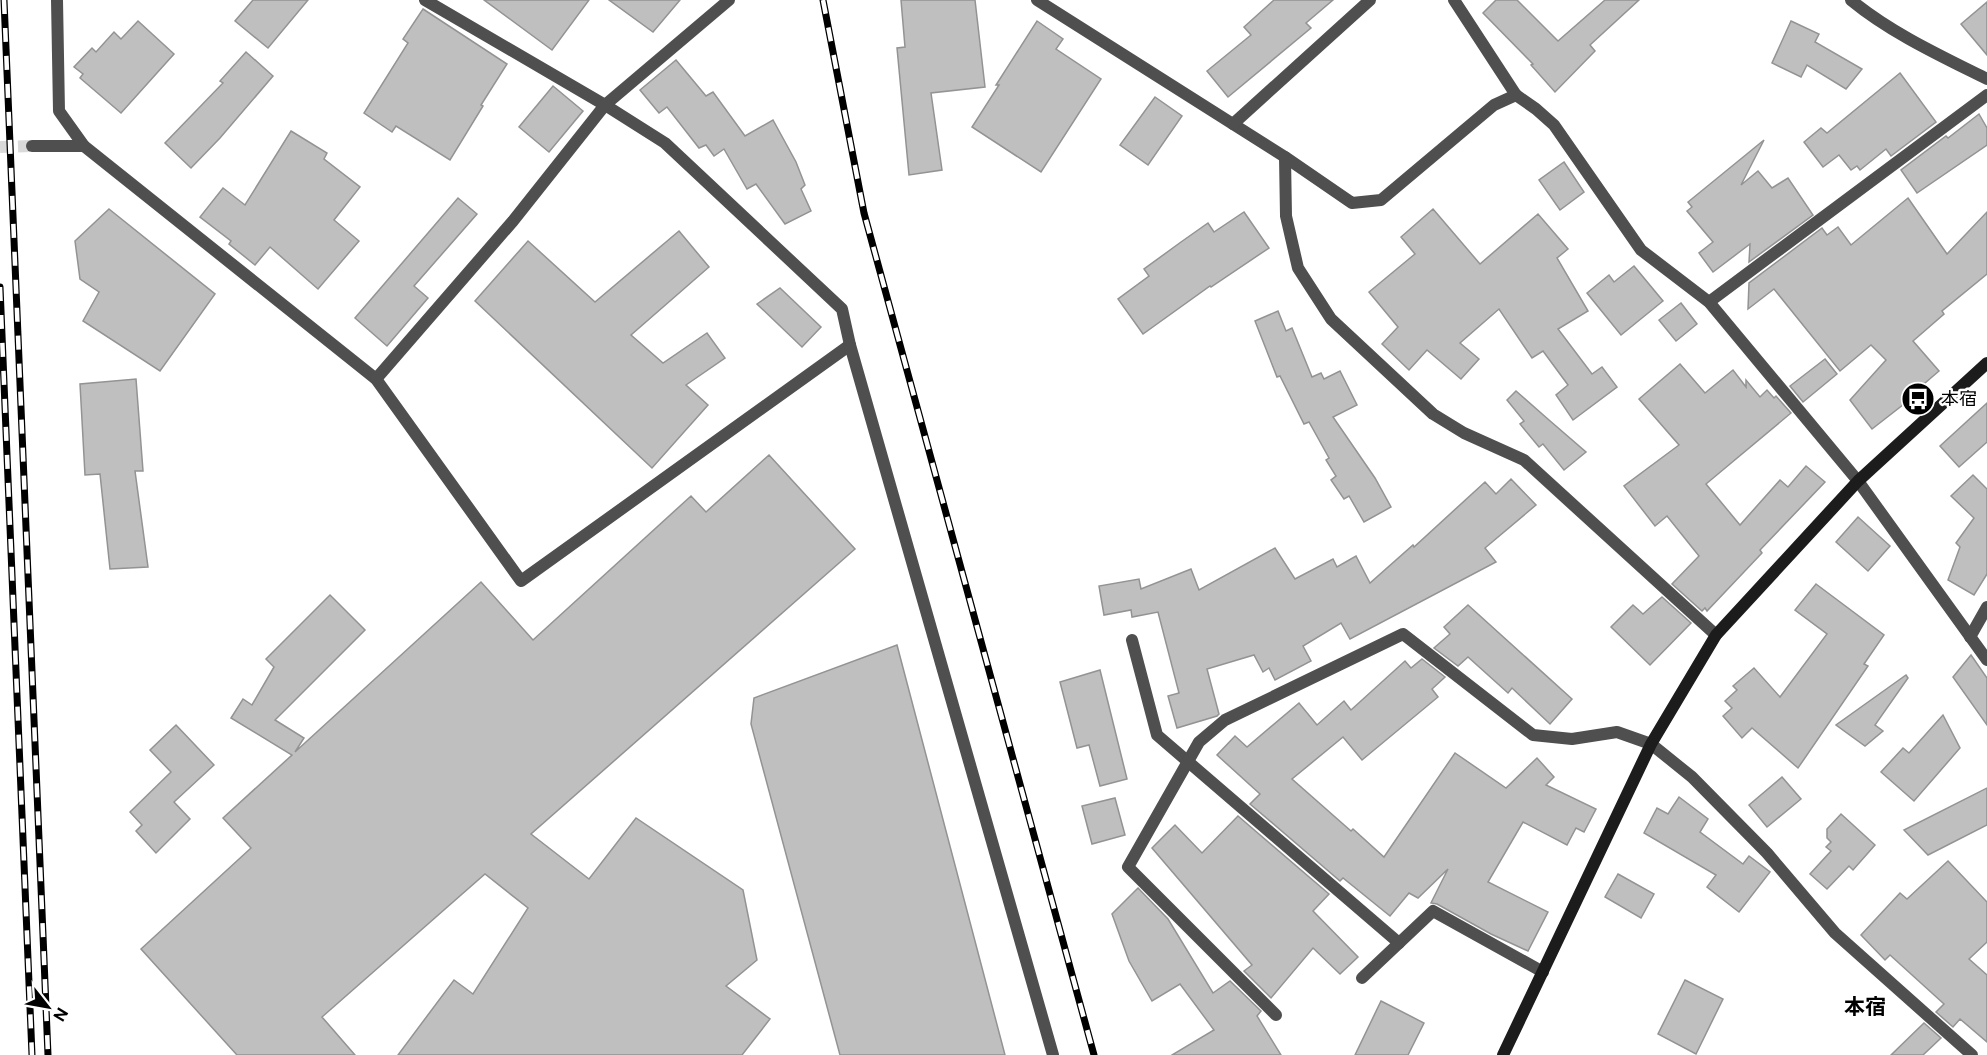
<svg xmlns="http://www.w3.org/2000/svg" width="1987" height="1055" font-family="'Public Sans','Noto Sans JP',sans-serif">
<rect width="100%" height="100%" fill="#fff"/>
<!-- building -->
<g fill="#bfbfbf" stroke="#939393" stroke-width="1.5">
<polygon points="253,0 308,0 268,48 235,21"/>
<polygon points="484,0 589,0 552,50"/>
<polygon points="609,0 680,0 653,32"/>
<polygon points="901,0 975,0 985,87 931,93 942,170 909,175 897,48 905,47"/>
<polygon points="1274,0 1333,0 1306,23 1311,28 1228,97 1207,71 1251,35 1244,27"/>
<polygon points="1496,0 1517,0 1558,41 1605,0 1639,0 1590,45 1595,51 1555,92 1531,65 1533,64 1483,13"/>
<polygon points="1987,2 1987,55 1961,24"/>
<polygon points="423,9 507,64 481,105 483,106 450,160 396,126 392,132 364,113 408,43 403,39"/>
<polygon points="138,21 174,54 121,113 80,78 83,74 74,67 92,48 96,52 114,32 121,39"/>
<polygon points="1037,21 1063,39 1056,49 1101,79 1041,172 972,127 999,85 996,85"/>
<polygon points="1791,21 1819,34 1815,42 1862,69 1846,89 1807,65 1801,77 1772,63"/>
<polygon points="246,52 273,76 220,138 191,168 165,143 223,83 220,81"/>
<polygon points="676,60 706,96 713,92 745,136 773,120 796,162 805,185 801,189 811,211 785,224 756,184 747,189 724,149 714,156 706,145 699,148 667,107 659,113 640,90"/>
<polygon points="1900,73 1936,122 1891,156 1886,149 1860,170 1857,166 1851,170 1839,155 1823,167 1804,142 1821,128 1827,133"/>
<polygon points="553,86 583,111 549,152 519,127"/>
<polygon points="1155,97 1182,116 1148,165 1120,145"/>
<polygon points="1979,114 1987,128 1987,145 1917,193 1901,170 1946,136 1948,138"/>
<polygon points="291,131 327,153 324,159 360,187 334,220 359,241 318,289 270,247 255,265 229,244 231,241 200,217 223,188 245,205"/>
<polygon points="1764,140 1741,185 1758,171 1772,188 1788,178 1813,215 1749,262 1750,244 1713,272 1699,253 1713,242 1687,211 1692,207 1688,202"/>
<polygon points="1564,162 1584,192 1560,210 1539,180"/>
<polygon points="458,198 477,214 414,286 428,298 387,346 355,318"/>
<polygon points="1908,198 1947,254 1987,212 1987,274 1942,311 1944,314 1913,341 1939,371 1903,402 1904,404 1872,429 1850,400 1886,360 1871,345 1840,371 1774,289 1748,309 1749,283 1822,228 1827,235 1838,227 1851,245"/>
<polygon points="109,209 215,294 160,371 83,321 99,292 80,279 75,241"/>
<polygon points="1433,209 1480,264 1538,214 1568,249 1557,258 1588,311 1558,329 1592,374 1602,367 1617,387 1573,420 1556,395 1568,385 1543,351 1532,358 1499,309 1460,343 1479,359 1461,379 1427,350 1409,370 1382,344 1398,327 1369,292 1415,254 1401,237"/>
<polygon points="1244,212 1269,248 1211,287 1210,286 1143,334 1118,299 1149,276 1144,269 1181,242 1208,223 1214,232"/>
<polygon points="679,231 709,267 631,335 663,363 707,333 725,358 686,385 708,405 652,468 475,301 528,241 595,302"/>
<polygon points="1634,266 1663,301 1621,335 1587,293 1609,275 1614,282"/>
<polygon points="780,288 821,327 802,347 757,304"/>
<polygon points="1681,303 1697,324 1676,341 1659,320"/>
<polygon points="1278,311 1286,331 1292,328 1312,377 1321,373 1324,379 1340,371 1357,405 1333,417 1375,478 1391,507 1364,522 1349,496 1344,499 1331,480 1336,476 1326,460 1329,458 1309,422 1304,424 1280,376 1277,377 1255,321"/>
<polygon points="1825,359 1837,374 1803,402 1790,386"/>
<polygon points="1680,364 1705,393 1733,370 1746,387 1746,380 1760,397 1767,390 1774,398 1776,396 1791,413 1706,484 1740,525 1780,480 1788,487 1806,466 1825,482 1760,550 1762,553 1707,611 1705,608 1702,611 1672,584 1699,556 1667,516 1655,526 1624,486 1679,445 1639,399"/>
<polygon points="136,379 143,471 135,471 148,567 110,569 100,474 85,475 80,384"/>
<polygon points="1516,391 1549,420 1586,452 1564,470 1543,444 1539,447 1520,424 1524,421 1507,400"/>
<polygon points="1987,403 1987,442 1959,467 1940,446"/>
<polygon points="769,455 855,549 531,834 589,879 636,818 743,890 757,960 726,986 770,1019 742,1055 398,1055 454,980 473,994 528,908 485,874 322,1017 355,1055 237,1055 141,949 251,848 223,818 292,755 231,718 243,699 252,705 274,667 266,659 330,595 365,630 275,720 304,738 295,752 481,582 533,640 691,496 706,512"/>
<polygon points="1973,475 1987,489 1987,574 1974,595 1948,580 1960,547 1956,543 1974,518 1951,496"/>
<polygon points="1511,479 1536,505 1485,548 1496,562 1350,639 1341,623 1303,646 1311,661 1275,680 1269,668 1263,672 1254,655 1207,669 1219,714 1217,716 1177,728 1168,696 1179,693 1158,612 1132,617 1131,610 1104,615 1099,586 1139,579 1141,589 1191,569 1199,590 1275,548 1295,579 1333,559 1337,567 1356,556 1370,583 1413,545 1414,547 1485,482 1496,494"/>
<polygon points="1858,517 1890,546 1868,571 1836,542"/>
<polygon points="1816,584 1884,635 1864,664 1868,666 1798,768 1752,728 1742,738 1723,716 1732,708 1725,701 1737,690 1733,686 1754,668 1780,697 1827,634 1795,610"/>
<polygon points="1662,597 1691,623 1650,665 1611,627 1633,605 1643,614"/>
<polygon points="1468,605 1572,699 1550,724 1512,688 1508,693 1468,657 1458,666 1434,648 1450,634 1444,627"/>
<polygon points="897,645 1005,1055 840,1055 751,724 754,698"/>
<polygon points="1971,655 1987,678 1987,725 1953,677"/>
<polygon points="1422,659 1445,677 1432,689 1438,697 1362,760 1343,737 1292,779 1351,831 1353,829 1384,857 1455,753 1506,788 1537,758 1554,777 1546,785 1596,809 1584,832 1576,828 1567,845 1523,822 1488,882 1548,912 1528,951 1491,934 1437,904 1431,903 1448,869 1418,898 1409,893 1390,916 1343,878 1340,881 1250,804 1260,794 1217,755 1235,736 1247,747 1299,703 1317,725 1344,701 1351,710 1405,661 1411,668"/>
<polygon points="1100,670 1127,779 1100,786 1089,745 1077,748 1060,682"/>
<polygon points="1906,675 1908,678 1875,725 1883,731 1865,746 1836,725"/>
<polygon points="1943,715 1960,748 1914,801 1881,772 1903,748 1909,753"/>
<polygon points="176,725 214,765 174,802 190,819 156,853 136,831 142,825 130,812 171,772 150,750"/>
<polygon points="1782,777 1801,799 1767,827 1749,805"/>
<polygon points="1987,788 1987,825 1928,855 1904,830"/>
<polygon points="1679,797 1708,819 1700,832 1743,864 1749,856 1770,872 1739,912 1707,887 1716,875 1644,833 1657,808 1668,814"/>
<polygon points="1115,798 1125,835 1092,844 1082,806"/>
<polygon points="1841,814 1875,845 1853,870 1849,866 1827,889 1810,874 1831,851 1826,847 1831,842 1827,838 1827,829"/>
<polygon points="1238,816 1329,894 1313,911 1358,957 1340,974 1313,948 1271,998 1244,971 1252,965 1152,848 1175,825 1202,853"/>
<polygon points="1948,861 1987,902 1987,942 1969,959 1987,975 1987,1042 1960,1019 1953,1027 1936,1012 1944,1004 1890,955 1885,960 1861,935 1900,893 1907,899"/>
<polygon points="1618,874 1654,894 1641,918 1605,897"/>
<polygon points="1138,888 1168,919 1213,993 1230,981 1261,1011 1257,1016 1281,1055 1172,1055 1214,1030 1180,984 1152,1001 1129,961 1112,914"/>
<polygon points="1685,980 1723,999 1696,1054 1658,1034"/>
<polygon points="1381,1001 1424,1023 1408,1055 1355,1055"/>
<polygon points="1924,1023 1941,1038 1923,1055 1891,1055"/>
</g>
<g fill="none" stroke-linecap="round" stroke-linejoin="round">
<!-- street-tunnel -->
<polyline stroke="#d9d9d9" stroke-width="12" stroke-dasharray="12 6" stroke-linecap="butt" points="0,147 32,146"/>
<!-- street -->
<g stroke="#4f4f4f" stroke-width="12">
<polyline points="57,0 59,111 84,146 376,379 521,581 850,345"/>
<polyline points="425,0 605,105 665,143 842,309 850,345 1053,1055"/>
<polyline points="1037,0 1285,157 1352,203 1381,200 1494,105 1516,95 1536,109 1554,125 1641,250 1709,302 1858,481 1987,660"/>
<polyline points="1454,0 1516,95"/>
<path d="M1851,0C1891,33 1941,56 1987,79"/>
<polyline points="1233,124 1370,0"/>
<polyline points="32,146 84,146"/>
<polyline points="1285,157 1286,216 1298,268 1331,319 1433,414 1464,433 1524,460 1716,635"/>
<polyline points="1709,302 1987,95"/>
<polyline points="376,379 513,221 605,105 729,0"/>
<polyline points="1970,637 1987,607"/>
<polyline points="1132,640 1157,735 1399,943"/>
<polyline points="1362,978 1433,911 1543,972"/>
<polyline points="1276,1015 1128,867 1199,742 1225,720 1403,634 1533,735 1572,739 1617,732 1651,744 1692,777 1767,853 1835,933 1972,1055"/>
</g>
<!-- secondary -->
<polyline stroke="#1c1c1c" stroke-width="12" points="1503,1055 1651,744 1716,635 1858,481 1987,363"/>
<!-- rail casing -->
<g stroke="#000" stroke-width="7">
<g id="rail">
<polyline points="4,0 48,1055"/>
<polyline points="823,0 864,213 1094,1055"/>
<polyline points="0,287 32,1055"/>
</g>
</g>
<!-- rail -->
<use href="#rail" stroke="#fff" stroke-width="4.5" stroke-dasharray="14" stroke-linecap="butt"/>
</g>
<!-- icons -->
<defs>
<g id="bus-disc" transform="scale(1.725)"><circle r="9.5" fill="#000" stroke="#fff"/><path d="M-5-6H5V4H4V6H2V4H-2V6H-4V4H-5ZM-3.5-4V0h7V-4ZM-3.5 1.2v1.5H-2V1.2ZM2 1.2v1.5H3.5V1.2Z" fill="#fff"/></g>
</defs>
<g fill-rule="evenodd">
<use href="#bus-disc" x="1918" y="399"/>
</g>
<g text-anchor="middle" stroke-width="5" stroke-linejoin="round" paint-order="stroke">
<!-- poi labels -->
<g font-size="18" fill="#000" stroke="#fff" text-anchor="start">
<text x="1941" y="405">本宿</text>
</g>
<!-- quarter labels -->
<g font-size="21" font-weight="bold" fill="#000" stroke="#fff">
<text x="1865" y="1014">本宿</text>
</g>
</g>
<!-- north arrow -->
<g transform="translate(48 1007) rotate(121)" stroke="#ffffff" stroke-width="4.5" paint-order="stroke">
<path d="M0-4.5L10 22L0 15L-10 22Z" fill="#000000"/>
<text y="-9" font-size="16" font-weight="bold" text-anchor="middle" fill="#000000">N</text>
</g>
</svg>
